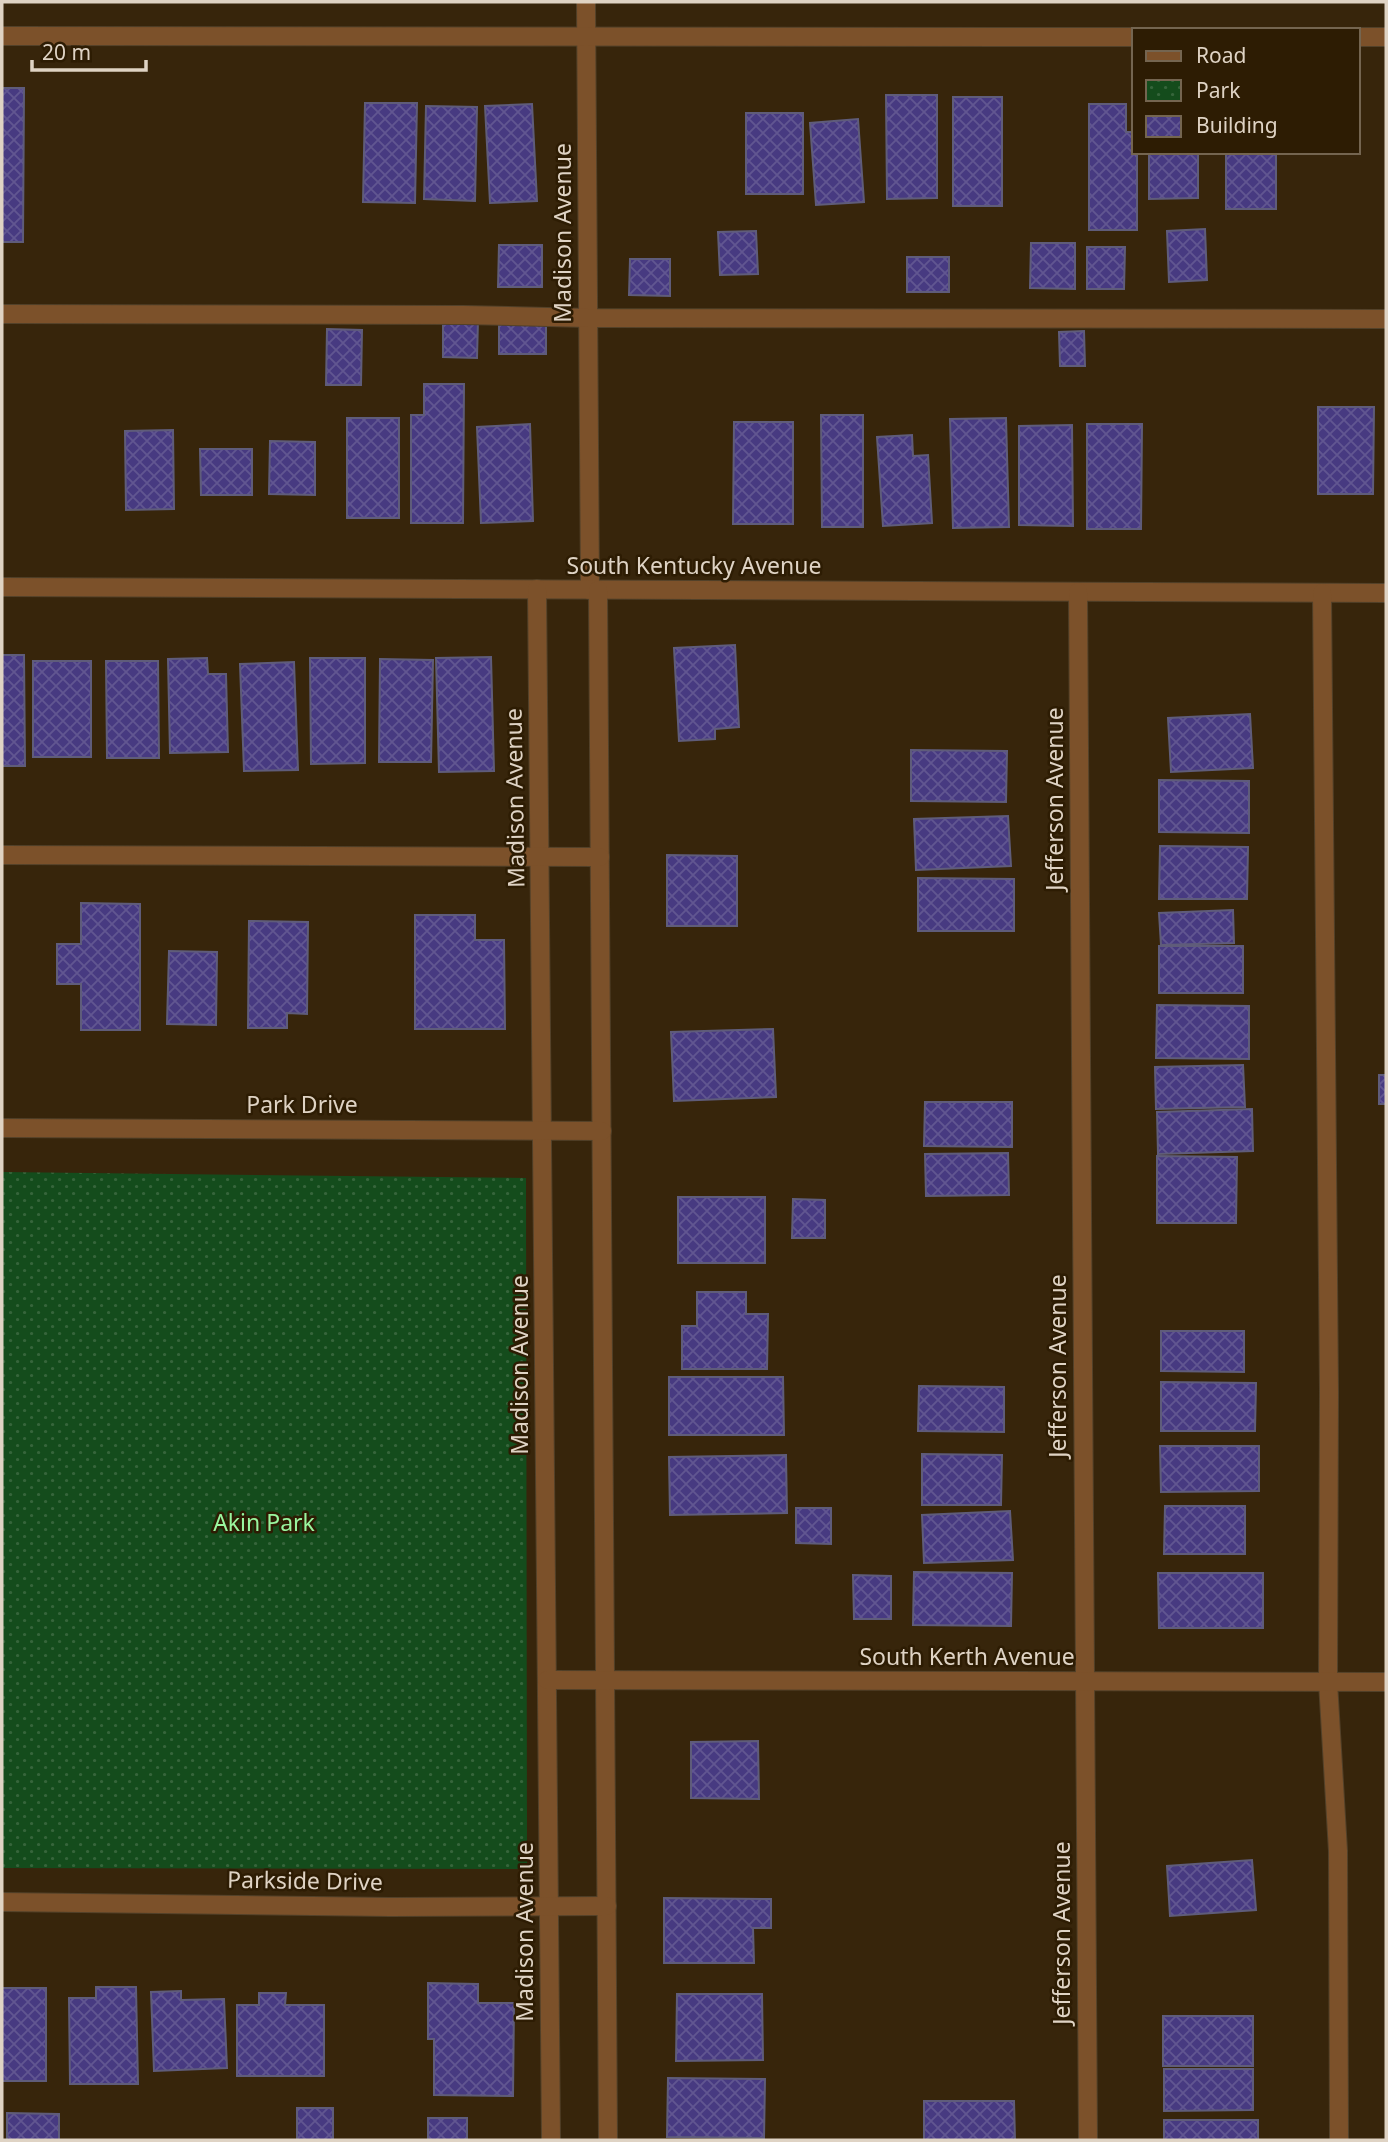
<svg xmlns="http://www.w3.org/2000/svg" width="1388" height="2142" font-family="'Noto Sans',sans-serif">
<defs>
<pattern id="park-dots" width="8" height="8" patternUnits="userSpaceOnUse" patternTransform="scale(1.75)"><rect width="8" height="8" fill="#144c1c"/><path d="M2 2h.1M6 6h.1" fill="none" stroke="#36653b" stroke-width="1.8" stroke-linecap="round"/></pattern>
<pattern id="building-cross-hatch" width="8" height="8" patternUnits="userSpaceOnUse" patternTransform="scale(1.75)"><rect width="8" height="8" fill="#473a81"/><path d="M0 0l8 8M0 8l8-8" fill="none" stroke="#615691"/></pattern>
</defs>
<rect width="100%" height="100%" fill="#37250b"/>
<!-- park -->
<polygon fill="url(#park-dots)" points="2,1172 526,1178 527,1869 2,1868"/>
<!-- building -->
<g fill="url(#building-cross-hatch)" stroke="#5f5c7a" stroke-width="2">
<polygon points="2,88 24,88 23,242 2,242"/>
<polygon points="886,95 937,95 937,198 887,199"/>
<rect x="953" y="97" width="49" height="109"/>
<polygon points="365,103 417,103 415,203 363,202"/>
<polygon points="532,104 537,201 490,203 485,106"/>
<polygon points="1089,104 1126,104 1126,132 1134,132 1134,152 1137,152 1137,230 1089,230"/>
<polygon points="426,106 477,107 475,201 424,199"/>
<rect x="746" y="113" width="57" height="81"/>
<polygon points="858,119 864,202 816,205 810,123"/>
<polygon points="1149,152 1198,152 1198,198 1149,199"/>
<rect x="1226" y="152" width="50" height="57"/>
<polygon points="1205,229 1207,280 1169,282 1167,231"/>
<polygon points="756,231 758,274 720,275 718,232"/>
<polygon points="1031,243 1075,243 1075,289 1030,288"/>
<polygon points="499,245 542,245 542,287 498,287"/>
<polygon points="1087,247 1125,247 1124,289 1087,289"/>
<rect x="907" y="257" width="42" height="35"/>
<polygon points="630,259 670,259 670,296 629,295"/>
<polygon points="546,318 546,354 499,354 499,319"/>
<polygon points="443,319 478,320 477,358 443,357"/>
<polygon points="327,329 362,330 361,385 326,385"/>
<polygon points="1084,331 1085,366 1060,366 1059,332"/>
<polygon points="424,384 464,384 463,523 411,523 411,415 424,415"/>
<polygon points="1318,407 1374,407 1373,494 1318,494"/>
<polygon points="821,415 863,415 863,527 822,527"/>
<rect x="347" y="418" width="52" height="100"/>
<polygon points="1006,418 1009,527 953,528 950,419"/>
<polygon points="734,422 793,422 793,524 733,524"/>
<polygon points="530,424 533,521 481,523 477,427"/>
<polygon points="1087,424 1142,424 1141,529 1087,529"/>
<polygon points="1072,425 1073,526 1019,525 1019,426"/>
<polygon points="173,430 174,509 126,510 125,431"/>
<polygon points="912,435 913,456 928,455 932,523 883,526 877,437"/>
<polygon points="270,441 315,442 315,495 269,494"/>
<polygon points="200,449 252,449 252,495 201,495"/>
<polygon points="735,645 739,727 715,729 715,739 679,741 674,648"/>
<polygon points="2,655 24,655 25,766 2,766"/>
<polygon points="491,657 494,771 439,772 436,658"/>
<polygon points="207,658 208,674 226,674 228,752 170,753 168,659"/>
<polygon points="310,658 365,658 365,763 311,764"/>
<polygon points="380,659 433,660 431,762 379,762"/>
<rect x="33" y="661" width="58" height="96"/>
<polygon points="106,661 158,661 159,758 107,758"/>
<polygon points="294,662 298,770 244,771 240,664"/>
<polygon points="1250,714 1253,768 1171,772 1168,718"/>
<polygon points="911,750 1007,751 1006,802 911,801"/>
<polygon points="1159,780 1249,781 1249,833 1159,832"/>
<polygon points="1008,816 1011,866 916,870 914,819"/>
<polygon points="1160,846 1248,847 1247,899 1159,899"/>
<polygon points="667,855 737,856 737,926 667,926"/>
<polygon points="918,878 1014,879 1014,931 918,931"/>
<polygon points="81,903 140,904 140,1030 81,1030 81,984 57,984 57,944 81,944"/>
<polygon points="1233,910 1234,943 1161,945 1159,913"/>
<polygon points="415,915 475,915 475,940 504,940 505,1029 415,1029"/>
<polygon points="249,921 308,922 307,1014 287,1013 287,1028 248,1028"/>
<rect x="1159" y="946" width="84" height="47"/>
<polygon points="169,951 217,952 216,1025 167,1024"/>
<polygon points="1157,1005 1249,1006 1249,1059 1156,1058"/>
<polygon points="773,1029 776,1097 674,1101 671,1032"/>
<polygon points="1243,1065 1245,1107 1156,1109 1155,1067"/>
<rect x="1379" y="1075" width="7" height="29"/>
<polygon points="925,1102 1012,1102 1012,1147 924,1146"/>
<polygon points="1252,1109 1253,1151 1158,1154 1157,1112"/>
<polygon points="1008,1153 1009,1195 926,1196 925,1154"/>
<polygon points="1157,1156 1237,1157 1236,1223 1157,1223"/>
<rect x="678" y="1197" width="87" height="66"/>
<polygon points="793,1199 825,1200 825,1238 792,1238"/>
<polygon points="697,1292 746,1292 746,1314 768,1314 767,1369 682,1369 682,1326 697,1326"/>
<polygon points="1161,1331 1244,1331 1244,1372 1161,1371"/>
<polygon points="669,1377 783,1377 784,1435 669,1435"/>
<polygon points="1161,1382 1256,1383 1255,1431 1161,1431"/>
<polygon points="919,1386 1004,1387 1004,1432 918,1431"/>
<polygon points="1160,1446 1259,1446 1259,1491 1161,1492"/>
<polygon points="922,1454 1002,1455 1001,1505 922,1505"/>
<polygon points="786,1455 787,1513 670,1515 669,1457"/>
<polygon points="1165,1506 1245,1506 1245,1554 1164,1554"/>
<polygon points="796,1508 831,1508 831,1544 796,1543"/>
<polygon points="1010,1511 1013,1560 924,1563 922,1515"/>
<polygon points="914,1572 1012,1573 1011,1626 913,1625"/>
<polygon points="1158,1573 1263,1573 1263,1628 1159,1628"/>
<polygon points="853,1575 891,1576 891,1619 854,1619"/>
<polygon points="758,1741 759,1799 691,1798 691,1742"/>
<polygon points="1252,1860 1256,1910 1170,1916 1167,1866"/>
<polygon points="664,1898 771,1899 771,1928 753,1928 754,1963 664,1963"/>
<polygon points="428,1983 478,1984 478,2003 514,2003 513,2096 434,2095 434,2039 428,2039"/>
<polygon points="96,1987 136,1987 138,2084 70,2084 69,1998 96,1998"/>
<rect x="2" y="1988" width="44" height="93"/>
<polygon points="181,1991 181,2000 224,1999 227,2068 154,2071 151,1992"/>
<polygon points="259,1993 286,1993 285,2005 324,2005 324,2076 237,2076 237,2005 259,2005"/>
<polygon points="677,1994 762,1994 763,2060 676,2061"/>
<rect x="1163" y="2016" width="90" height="50"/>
<polygon points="1164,2069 1253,2069 1253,2110 1164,2111"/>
<polygon points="668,2078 765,2079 764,2138 667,2137"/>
<polygon points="924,2101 1014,2101 1015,2140 924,2140"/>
<rect x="297" y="2108" width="36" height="32"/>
<polygon points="7,2113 59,2114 59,2140 7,2140"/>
<rect x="428" y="2118" width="39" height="22"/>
<rect x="1164" y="2120" width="94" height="20"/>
</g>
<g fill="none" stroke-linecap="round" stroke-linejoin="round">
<!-- minor casing -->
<g stroke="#524129" stroke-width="20">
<g id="minor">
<polyline points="586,2 590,590"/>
<polyline points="2,36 1134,37"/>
<polyline points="1358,37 1386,37"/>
<polyline points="2,314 464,315 588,318 1386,319"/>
<polyline points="2,587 1386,593"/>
<polyline points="537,589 551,2140"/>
<polyline points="598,590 608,2140"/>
<polyline points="1078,592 1088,2140"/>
<polyline points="1322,593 1329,1391 1328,1682 1338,1851 1339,2140"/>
<polyline points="2,855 600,857"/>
<polyline points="2,1128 602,1131"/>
<polyline points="547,1680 1386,1682"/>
<polyline points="2,1902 390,1907 607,1906"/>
</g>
</g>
<!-- minor -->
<use href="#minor" stroke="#7c512a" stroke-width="18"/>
</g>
<g text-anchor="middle" stroke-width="5" stroke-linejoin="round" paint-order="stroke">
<!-- street labels -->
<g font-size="23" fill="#dfd3c4" stroke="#2d1c03">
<text transform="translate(563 233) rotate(-90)" y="8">Madison Avenue</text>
<text x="694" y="574">South Kentucky Avenue</text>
<text transform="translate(515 798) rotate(-91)" y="8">Madison Avenue</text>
<text transform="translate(1055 799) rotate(-90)" y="8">Jefferson Avenue</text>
<text x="302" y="1113">Park Drive</text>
<text transform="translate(520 1365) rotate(-90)" y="8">Madison Avenue</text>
<text transform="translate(1058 1366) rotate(-90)" y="8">Jefferson Avenue</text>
<text x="967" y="1665">South Kerth Avenue</text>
<text transform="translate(305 1881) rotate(1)" y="8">Parkside Drive</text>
<text transform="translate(525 1932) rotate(-90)" y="8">Madison Avenue</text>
<text transform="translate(1062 1933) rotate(-90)" y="8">Jefferson Avenue</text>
</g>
<!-- park labels -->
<g font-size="23" fill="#99f59f" stroke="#2d1c03">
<text x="264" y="1531">Akin Park</text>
</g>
</g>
<!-- border -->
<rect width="1388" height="2142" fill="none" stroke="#dfd3c4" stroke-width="7"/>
<!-- legend -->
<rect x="1132" y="28" width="228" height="126" fill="#2d1c03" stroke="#746550" stroke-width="2"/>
<rect x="1146" y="51" width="35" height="10" fill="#7c512a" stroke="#746550" stroke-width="2"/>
<text x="1196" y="63" font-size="21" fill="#dfd3c4">Road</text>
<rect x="1146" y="80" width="35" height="21" fill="url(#park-dots)" stroke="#746550" stroke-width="2"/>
<text x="1196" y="98" font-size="21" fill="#dfd3c4">Park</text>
<rect x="1146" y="116" width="35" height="21" fill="url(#building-cross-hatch)" stroke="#746550" stroke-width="2"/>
<text x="1196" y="133" font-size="21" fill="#dfd3c4">Building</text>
<!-- scale -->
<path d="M32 60v10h114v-10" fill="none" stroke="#dfd3c4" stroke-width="3.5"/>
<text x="42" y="60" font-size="21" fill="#dfd3c4" stroke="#2d1c03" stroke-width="5" paint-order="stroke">20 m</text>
</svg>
